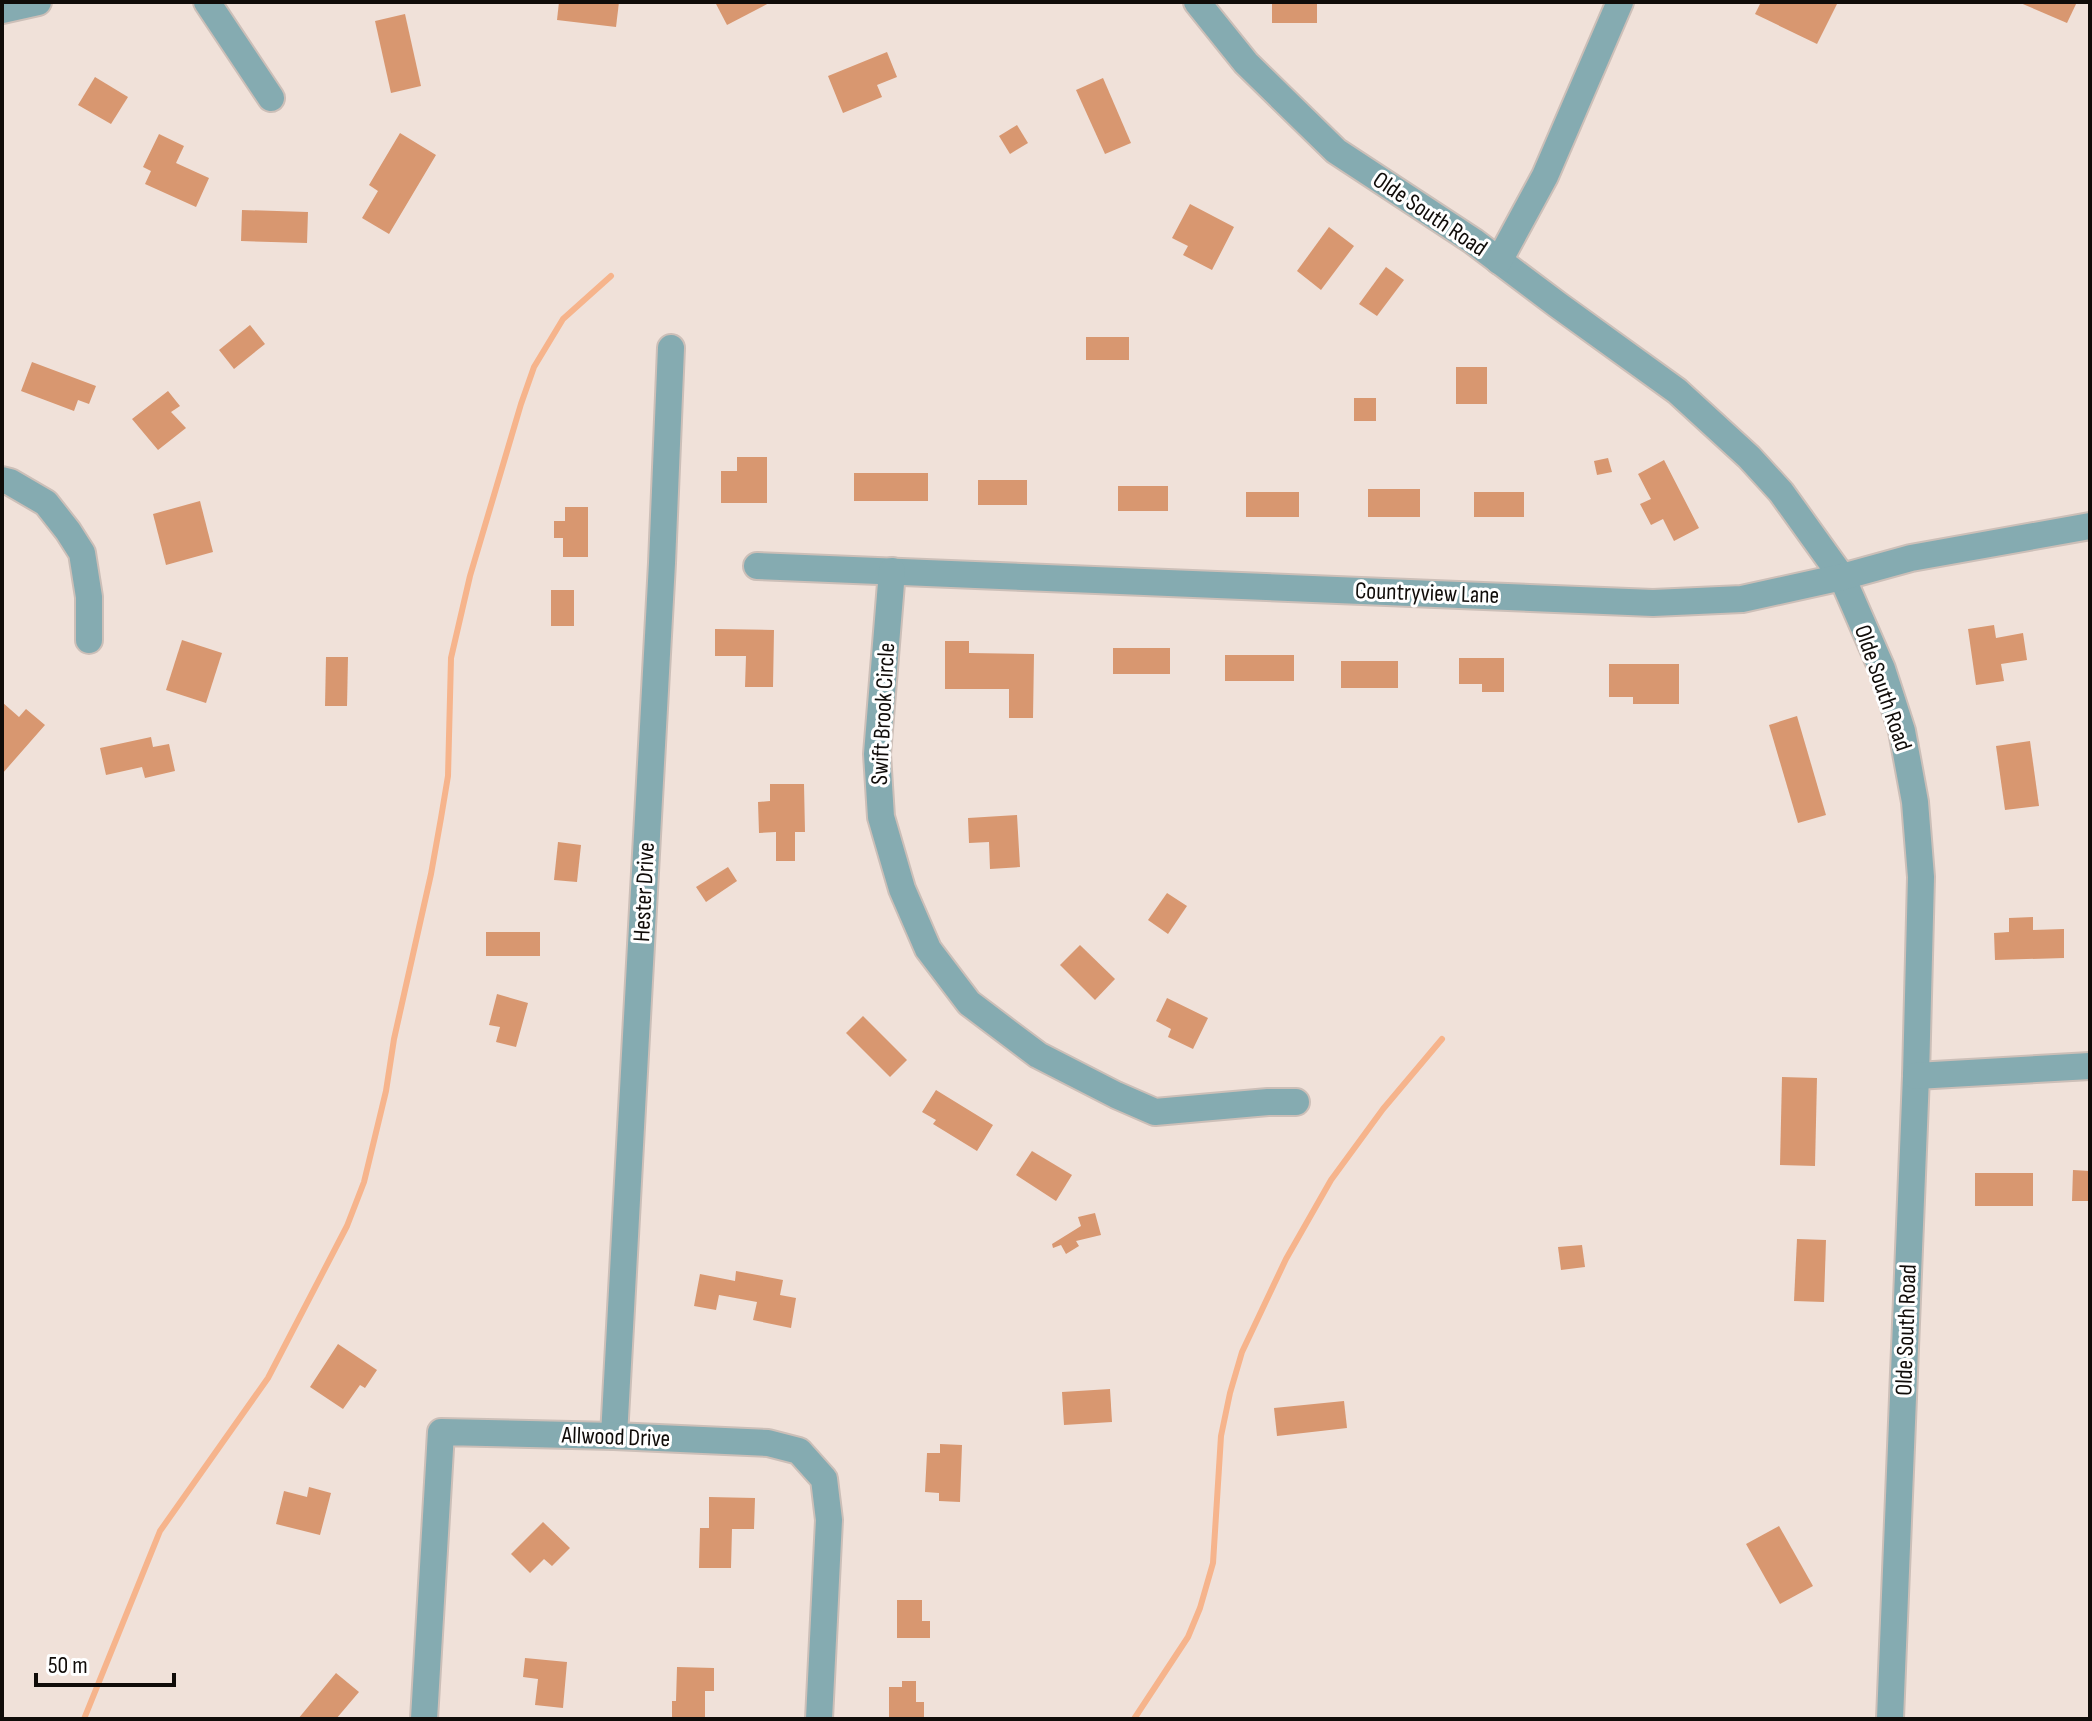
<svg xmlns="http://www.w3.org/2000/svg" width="2092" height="1721" font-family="'Sofia Sans Condensed',sans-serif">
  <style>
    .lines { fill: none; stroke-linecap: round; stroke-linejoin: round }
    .stream { stroke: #f6b48c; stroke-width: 6 }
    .building { fill: #d89770 }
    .minor-casing { stroke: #ccbfb8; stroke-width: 30 }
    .minor { stroke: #85abb1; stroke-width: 26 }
    .labels { text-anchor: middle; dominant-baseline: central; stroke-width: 6; stroke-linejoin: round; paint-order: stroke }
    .street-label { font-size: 24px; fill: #100c09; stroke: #fff }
  </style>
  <rect width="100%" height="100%" fill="#f0e1d9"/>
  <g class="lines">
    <!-- stream -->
    <g class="stream">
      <path d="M84,1719L160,1531L268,1378L347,1226L364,1182L386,1091L394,1039L431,874L441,818L448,776L451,658L470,576L521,404L534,367L563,319L611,276"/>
      <path d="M1134,1719L1188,1637L1200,1608L1213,1563L1221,1436L1230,1393L1242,1352L1286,1259L1331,1180L1383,1109L1442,1039"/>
    </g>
  </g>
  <!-- building -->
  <g class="building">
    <path d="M559,2H619L616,27L557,20Z"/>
    <path d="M715,2H771L727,25Z"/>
    <rect x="1272" y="2" width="45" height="21"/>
    <path d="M1761,2H1838L1817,44L1755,14Z"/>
    <path d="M2018,2H2077L2067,23Z"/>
    <path d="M405,14L421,86L391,93L375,21Z"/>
    <path d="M887,52L897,77L877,85L882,97L843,113L828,76Z"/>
    <path d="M95,77L128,97L111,124L78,105Z"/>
    <path d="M1103,78L1131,143L1105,154L1076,90Z"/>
    <path d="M1017,125L1028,143L1010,154L999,136Z"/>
    <path d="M400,133L436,155L389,234L362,218L378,191L369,185Z"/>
    <path d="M159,134L184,146L176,163L209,178L196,207L145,184L151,171L143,167Z"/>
    <path d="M1190,204L1234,227L1212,270L1183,255L1188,246L1172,238Z"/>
    <path d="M242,210L308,212L307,243L241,241Z"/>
    <path d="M1329,227L1354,246L1321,290L1297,271Z"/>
    <path d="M1386,267L1404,280L1377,316L1359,304Z"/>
    <path d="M250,325L265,344L234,369L219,350Z"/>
    <rect x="1086" y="337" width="43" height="23"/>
    <path d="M32,362L96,386L89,404L78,400L74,411L21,391Z"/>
    <rect x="1456" y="367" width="31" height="37"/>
    <path d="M168,391L180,406L171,412L186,428L158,450L132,419Z"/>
    <rect x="1354" y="398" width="22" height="23"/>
    <path d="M737,457H767V503H721V471H737Z"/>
    <path d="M1608,458L1612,472L1597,475L1594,461Z"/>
    <path d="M1664,460L1699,528L1674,541L1663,519L1651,525L1640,504L1651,499L1638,474Z"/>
    <rect x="854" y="473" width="74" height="28"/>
    <rect x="978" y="480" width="49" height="25"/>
    <rect x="1118" y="486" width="50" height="25"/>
    <rect x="1368" y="489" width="52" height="28"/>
    <rect x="1246" y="492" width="53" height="25"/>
    <rect x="1474" y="492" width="50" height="25"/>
    <path d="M200,501L213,552L166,565L153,514Z"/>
    <path d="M565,507H588V557H563V538H554V521H565Z"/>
    <rect x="551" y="590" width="23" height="36"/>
    <path d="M1994,625L1996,638L2023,633L2027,660L2001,664L2004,681L1976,685L1968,629Z"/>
    <path d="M715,629L774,630L773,687H745L746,656H715Z"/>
    <path d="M182,640L222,653L206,703L166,690Z"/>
    <path d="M945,641H969V653L1034,654L1033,718H1009V689H945Z"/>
    <rect x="1113" y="648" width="57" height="26"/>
    <rect x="1225" y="655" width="69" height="26"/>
    <path d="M326,657H348L347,706H325Z"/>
    <path d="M1459,658H1504V692H1482V684H1459Z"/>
    <rect x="1341" y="661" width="57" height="27"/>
    <path d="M1609,664H1679V704H1633V697H1609Z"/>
    <path d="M2,702L19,717L26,709L45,725L2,774Z"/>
    <path d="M1797,716L1826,815L1798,823L1769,725Z"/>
    <path d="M151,737L153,747L169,744L175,771L145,778L142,767L106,775L100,748Z"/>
    <path d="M2030,741L2039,806L2005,810L1996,746Z"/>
    <path d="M770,784H804L805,832H795V861H776V832L759,833L758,802L770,801Z"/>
    <path d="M1017,815L1020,867L990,869L989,842L969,843L968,818Z"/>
    <path d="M558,842L581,845L577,882L554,880Z"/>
    <path d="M728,867L737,881L706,902L696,887Z"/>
    <path d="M1167,893L1187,906L1168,934L1148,920Z"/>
    <path d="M2033,917V930L2064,929V958L1995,960L1994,933L2009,932V918Z"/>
    <rect x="486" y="932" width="54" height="24"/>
    <path d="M1080,945L1115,979L1095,1000L1060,965Z"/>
    <path d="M497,994L528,1003L516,1047L496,1042L500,1027L489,1025Z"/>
    <path d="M1167,998L1208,1018L1193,1049L1168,1037L1171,1029L1156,1021Z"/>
    <path d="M863,1016L907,1060L890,1077L846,1033Z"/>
    <path d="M1782,1077L1817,1078L1815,1166L1780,1165Z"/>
    <path d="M936,1090L993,1125L977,1151L933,1124L936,1120L922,1112Z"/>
    <path d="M1032,1151L1072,1175L1056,1201L1016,1175Z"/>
    <path d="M2073,1170L2090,1171V1201H2072Z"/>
    <rect x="1975" y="1173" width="58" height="33"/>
    <path d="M1095,1213L1101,1235L1076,1241L1079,1246L1066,1254L1061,1245L1053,1248L1052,1244L1081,1226L1078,1217Z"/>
    <path d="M1797,1239L1826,1240L1824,1302L1794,1301Z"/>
    <path d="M1582,1245L1585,1267L1561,1270L1558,1247Z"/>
    <path d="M736,1271L783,1280L780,1295L796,1298L791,1328L753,1320L757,1302L719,1295L716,1310L694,1306L700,1274L735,1281Z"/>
    <path d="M338,1344L377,1370L365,1388L360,1385L343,1409L310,1387Z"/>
    <path d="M1110,1389L1112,1422L1064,1425L1062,1392Z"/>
    <path d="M1344,1401L1347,1428L1277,1436L1274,1408Z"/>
    <path d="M940,1444L962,1445L960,1502L939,1501V1493L925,1492L927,1453H940Z"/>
    <path d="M309,1487L331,1493L320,1535L276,1524L284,1491L307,1497Z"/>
    <path d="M709,1497L755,1498L754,1529H732L731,1568H699L700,1528H709Z"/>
    <path d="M543,1522L570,1548L552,1566L544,1559L530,1573L511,1554Z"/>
    <path d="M1779,1526L1813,1586L1780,1604L1746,1544Z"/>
    <path d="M897,1600H922V1621H930V1638H897Z"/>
    <path d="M525,1658L567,1662L563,1708L535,1705L538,1679L523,1677Z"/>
    <path d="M677,1667L714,1668V1691H705V1719H672V1701H676Z"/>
    <path d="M336,1673L359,1692L336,1719H298Z"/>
    <path d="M902,1681H916V1702H924V1719H889V1687H902Z"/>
  </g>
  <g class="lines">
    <defs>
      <g id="minor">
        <path d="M207,2L271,98"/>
        <path d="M1197,2L1246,63L1336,151L1473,241L1558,305L1677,391L1749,457L1781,492L1842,577L1882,669L1902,731L1915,802L1921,877L1916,1076L1890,1719"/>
        <path d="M2,10L38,2"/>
        <path d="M1499,261L1545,176L1620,2"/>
        <path d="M2,480L10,482L46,503L68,531L82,553L89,597V640"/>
        <path d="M757,566L1653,603L1742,599L1842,577L1911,558L2090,526"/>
        <path d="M892,571L877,754L881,817L902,889L928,949L969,1003L1038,1055L1116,1095L1155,1112L1268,1102H1296"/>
        <path d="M1916,1076L2090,1066"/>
        <path d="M614,1436L662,563L671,348"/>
        <path d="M424,1719L441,1432L614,1436L768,1443L799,1451L824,1479L829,1520L819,1719"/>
      </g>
    </defs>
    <!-- minor casing -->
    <use href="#minor" class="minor-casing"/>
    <!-- minor -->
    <use href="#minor" class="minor"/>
  </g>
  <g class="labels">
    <!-- street labels -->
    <g class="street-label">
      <text transform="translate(1430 214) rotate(34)">Olde South Road</text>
      <text transform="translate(1427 593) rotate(2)">Countryview Lane</text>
      <text transform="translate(1883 688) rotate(71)">Olde South Road</text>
      <text transform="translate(883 714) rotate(-87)">Swift Brook Circle</text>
      <text transform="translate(644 892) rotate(-87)">Hester Drive</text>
      <text transform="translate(1906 1330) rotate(-88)">Olde South Road</text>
      <text transform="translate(616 1437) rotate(2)">Allwood Drive</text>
    </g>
  </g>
  <!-- border -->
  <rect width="2092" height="1721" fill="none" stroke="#100c09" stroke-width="8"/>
  <!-- scale -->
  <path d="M36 1673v12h138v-12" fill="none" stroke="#100c09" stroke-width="4"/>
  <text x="48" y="1673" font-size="24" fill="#100c09" stroke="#ffffff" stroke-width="6" paint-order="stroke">50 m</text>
</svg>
